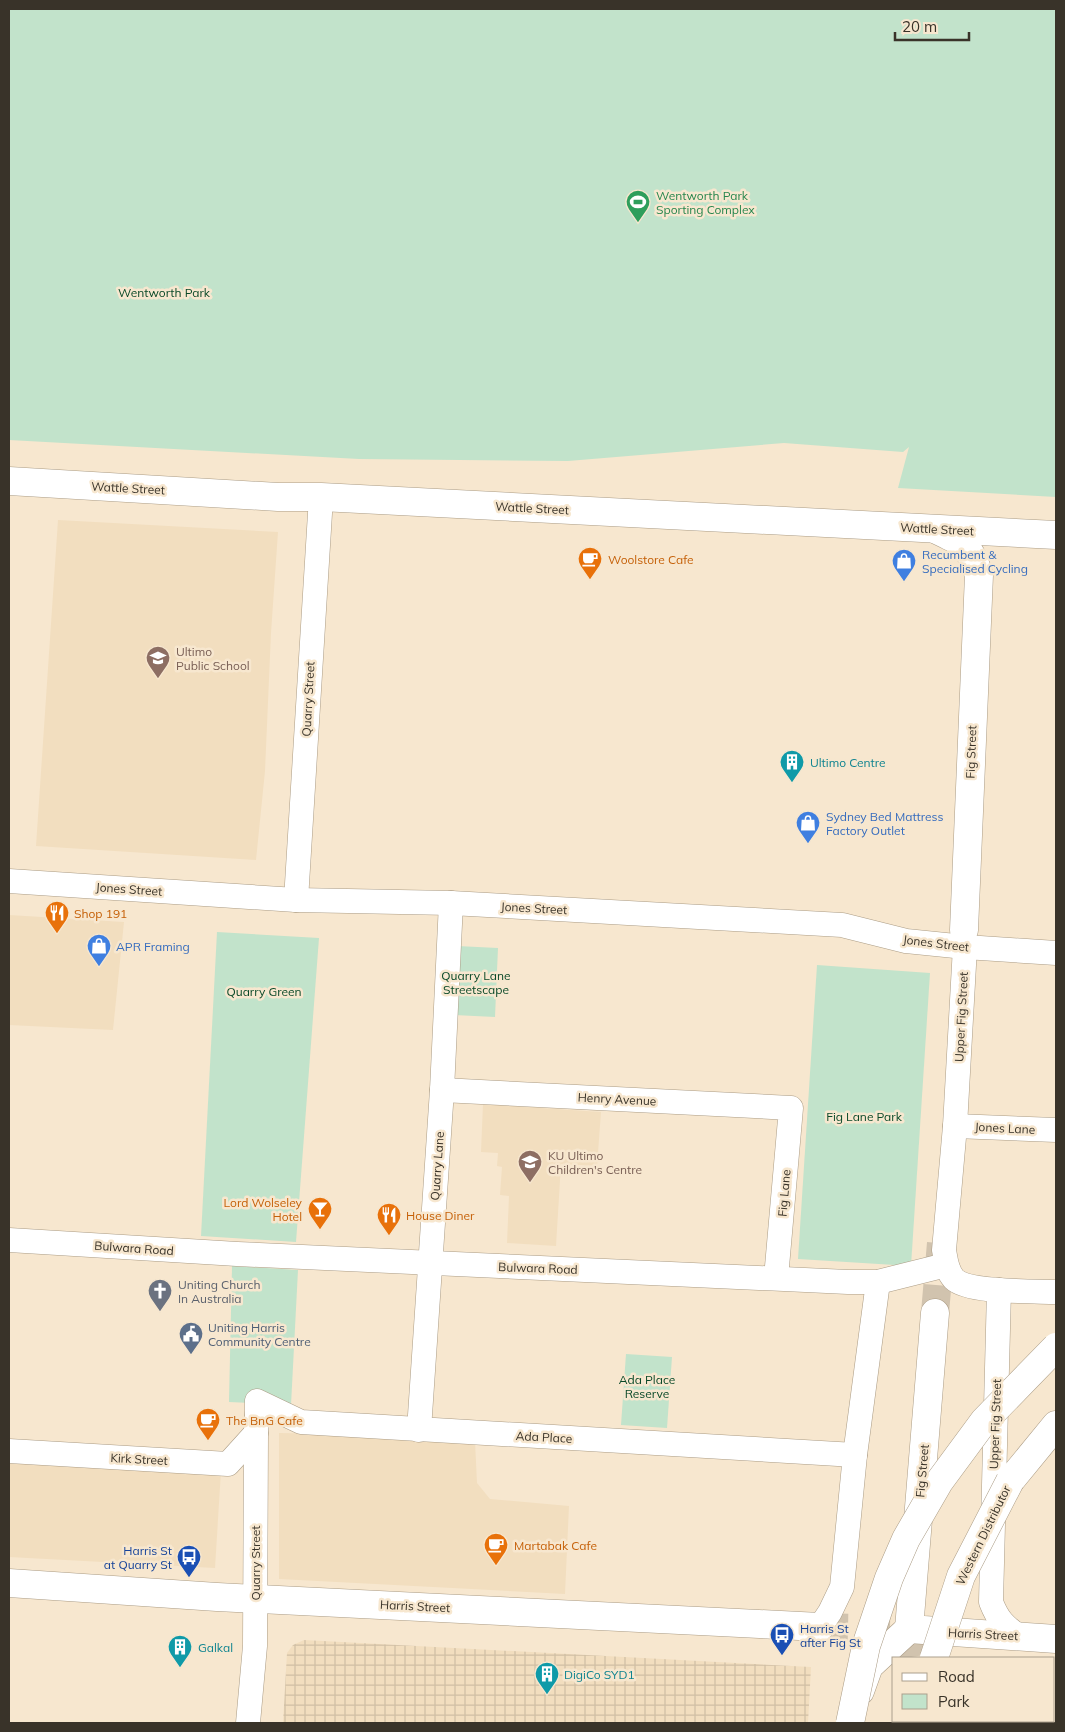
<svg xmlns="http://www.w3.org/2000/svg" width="1065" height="1732" font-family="Mulish,sans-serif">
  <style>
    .built { fill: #f2debf }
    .industrial { fill: url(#industrial-grid) }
    .green { fill: #c2e3cb }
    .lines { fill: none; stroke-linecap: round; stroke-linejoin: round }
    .major-tunnel { stroke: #d1c3ae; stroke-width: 28; stroke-dasharray: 28 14; stroke-linecap: butt }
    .highway-tunnel { stroke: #d1c3ae; stroke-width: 28; stroke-dasharray: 28 14; stroke-linecap: butt }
    .minor-casing { stroke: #ab9c85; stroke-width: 25 }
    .major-casing { stroke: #ab9c85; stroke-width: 29 }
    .highway-casing { stroke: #ab9c85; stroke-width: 29 }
    .minor { stroke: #fff; stroke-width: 24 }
    .major { stroke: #fff; stroke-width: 28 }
    .highway { stroke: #fff; stroke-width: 28 }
    .highway-bridge-casing { stroke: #ab9c85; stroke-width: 29; stroke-linecap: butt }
    .highway-bridge { stroke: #fff; stroke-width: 28 }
    .labels { text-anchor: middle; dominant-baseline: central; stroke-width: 5; stroke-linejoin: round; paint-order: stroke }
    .leisure-label { font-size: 12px; fill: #27864d; stroke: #f7e7cf; text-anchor: start }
    .park-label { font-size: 12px; fill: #084827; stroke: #f7e7cf }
    .street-label { font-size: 12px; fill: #393329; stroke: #f7e7cf }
    .shop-label { font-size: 12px; fill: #366cbe; stroke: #f7e7cf; text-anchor: start }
    .food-label { font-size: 12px; fill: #c56008; stroke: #f7e7cf; text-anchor: start }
    .education-label { font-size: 12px; fill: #785e54; stroke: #f7e7cf; text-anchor: start }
    .culture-label { font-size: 12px; fill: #0d838f; stroke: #f7e7cf; text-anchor: start }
    .worship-label { font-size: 12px; fill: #5b616d; stroke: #f7e7cf; text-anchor: start }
    .service-label { font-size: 12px; fill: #4e5e75; stroke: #f7e7cf; text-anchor: start }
    .transit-label { font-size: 12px; fill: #164399; stroke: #f7e7cf; text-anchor: end }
  </style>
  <defs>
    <pattern id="industrial-grid" width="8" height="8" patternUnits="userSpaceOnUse" patternTransform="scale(1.25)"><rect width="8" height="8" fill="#f2debf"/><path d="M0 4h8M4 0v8" fill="none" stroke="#d0bfa4"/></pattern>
  </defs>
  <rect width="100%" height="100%" fill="#f7e7cf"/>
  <!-- built -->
  <g class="built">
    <path d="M58,520L278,532L271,633L265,771L256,860L36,846Z"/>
    <path d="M9,915L124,922L113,1030L9,1025Z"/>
    <path d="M483,1104L601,1112L597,1166L561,1164L556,1246L507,1243L509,1196L500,1195L502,1167L497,1166L498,1153L481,1152Z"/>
    <path d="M279,1433L397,1435L475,1441L477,1483L490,1499L569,1506L565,1594L279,1579Z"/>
    <path d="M9,1460L221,1471L215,1568L9,1557Z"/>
  </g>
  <!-- industrial -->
  <path class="industrial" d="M304,1640L811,1667L808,1723H283L287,1653L293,1645Z"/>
  <!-- green -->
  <g class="green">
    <path d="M9,9H1056V497L898,488L909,447L903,452L784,443L568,461L359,459L9,440Z"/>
    <path d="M217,932L319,938L296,1242L201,1236Z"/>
    <path d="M457,946L498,948L495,1017L454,1015Z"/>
    <path d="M817,965L930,973L911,1266L798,1259Z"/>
    <path d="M232,1266L298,1270L291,1405L229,1402Z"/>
    <path d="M626,1354L672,1357L667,1428L621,1425Z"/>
  </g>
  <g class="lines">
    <!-- major-tunnel -->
    <g class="major-tunnel">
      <path d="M935,1313L941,1243"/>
      <path d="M820,1627L909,1629"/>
    </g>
    <!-- highway-tunnel -->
    <path class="highway-tunnel" d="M909,1629L913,1658"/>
    <defs>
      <g id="minor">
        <path d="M9,881L296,900L451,903L842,925L906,941L965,947L1056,953"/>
        <path d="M296,900L321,497"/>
        <path d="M965,947L955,1126L944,1250C946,1260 946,1270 954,1279C968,1293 1034,1291 1056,1292"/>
        <path d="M442,1090L791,1108L776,1278"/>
        <path d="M955,1126L1056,1130"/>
        <path d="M9,1240L237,1254L848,1282H878L946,1265"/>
        <path d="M999,1290L991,1602C998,1620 1004,1626 1020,1637"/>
        <path d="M257,1418V1401L301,1422L855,1455"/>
        <path d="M419,1430L442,1090L451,903"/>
        <path d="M9,1451L228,1464L256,1433"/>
        <path d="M820,1627L830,1612L842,1587L855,1455L878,1282"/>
        <path d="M248,1723L255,1646L256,1433L258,1403"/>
      </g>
      <g id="major">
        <path d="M9,481L278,497H321L1056,535"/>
        <path d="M937,530C965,543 969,545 979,575L964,930"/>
        <path d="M935,1313L909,1629L1056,1639"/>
        <path d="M9,1583L217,1597L820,1627"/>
      </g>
      <g id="highway">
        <path d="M1010,1481L1056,1425"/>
        <path d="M860,1691L869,1666L909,1629"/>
        <path d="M921,1723V1721"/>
      </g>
    </defs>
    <!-- minor casing -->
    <use href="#minor" class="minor-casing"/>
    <!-- major casing -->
    <use href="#major" class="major-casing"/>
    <!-- highway casing -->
    <use href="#highway" class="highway-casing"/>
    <!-- minor -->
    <use href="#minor" class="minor"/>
    <!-- major -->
    <use href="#major" class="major"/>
    <!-- highway -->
    <use href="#highway" class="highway"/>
    <defs>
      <g id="highway-bridge">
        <path d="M934,1658L961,1576L1010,1481"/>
        <path d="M850,1723L866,1646L889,1578L906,1539L939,1482L984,1421L1056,1347"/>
      </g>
    </defs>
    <!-- highway-bridge casing -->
    <use href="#highway-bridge" class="highway-bridge-casing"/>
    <!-- highway-bridge -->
    <use href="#highway-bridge" class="highway-bridge"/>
  </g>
  <!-- icons -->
  <defs>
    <symbol id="stadium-pin" viewBox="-11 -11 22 30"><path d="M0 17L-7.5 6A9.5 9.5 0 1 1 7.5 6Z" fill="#2e9e5b" stroke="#f7e7cf"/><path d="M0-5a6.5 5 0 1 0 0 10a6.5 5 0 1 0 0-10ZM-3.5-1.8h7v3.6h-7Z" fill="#fff"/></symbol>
    <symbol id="cafe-pin" viewBox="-11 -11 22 30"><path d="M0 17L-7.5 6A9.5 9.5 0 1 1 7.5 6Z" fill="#e8710a" stroke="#f7e7cf"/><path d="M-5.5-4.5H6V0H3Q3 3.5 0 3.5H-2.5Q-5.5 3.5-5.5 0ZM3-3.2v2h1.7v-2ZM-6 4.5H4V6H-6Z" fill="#fff"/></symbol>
    <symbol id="shop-pin" viewBox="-11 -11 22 30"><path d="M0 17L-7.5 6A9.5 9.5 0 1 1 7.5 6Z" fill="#3f7fe0" stroke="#f7e7cf"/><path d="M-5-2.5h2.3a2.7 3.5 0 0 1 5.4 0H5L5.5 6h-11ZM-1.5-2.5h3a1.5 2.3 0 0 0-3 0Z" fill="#fff"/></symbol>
    <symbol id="school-pin" viewBox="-11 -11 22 30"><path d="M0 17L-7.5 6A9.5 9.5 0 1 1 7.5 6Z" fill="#8d6e63" stroke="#f7e7cf"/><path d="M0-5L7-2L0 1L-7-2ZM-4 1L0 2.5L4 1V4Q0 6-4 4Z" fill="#fff"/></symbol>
    <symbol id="building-pin" viewBox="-11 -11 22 30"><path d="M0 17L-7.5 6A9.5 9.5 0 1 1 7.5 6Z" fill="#0f9aa8" stroke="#f7e7cf"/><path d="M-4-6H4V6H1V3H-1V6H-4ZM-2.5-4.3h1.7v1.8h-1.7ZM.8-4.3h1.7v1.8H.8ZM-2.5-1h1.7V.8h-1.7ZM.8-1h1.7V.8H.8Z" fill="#fff"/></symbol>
    <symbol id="restaurant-pin" viewBox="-11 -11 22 30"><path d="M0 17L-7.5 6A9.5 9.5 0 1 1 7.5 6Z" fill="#e8710a" stroke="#f7e7cf"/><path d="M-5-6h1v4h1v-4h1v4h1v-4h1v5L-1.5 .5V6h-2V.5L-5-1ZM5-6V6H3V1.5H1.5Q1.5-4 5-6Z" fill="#fff"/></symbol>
    <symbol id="bar-pin" viewBox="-11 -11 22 30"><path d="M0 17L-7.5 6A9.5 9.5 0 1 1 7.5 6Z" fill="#e8710a" stroke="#f7e7cf"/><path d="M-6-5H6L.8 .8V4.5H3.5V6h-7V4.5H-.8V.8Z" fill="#fff"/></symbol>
    <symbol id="church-pin" viewBox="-11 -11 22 30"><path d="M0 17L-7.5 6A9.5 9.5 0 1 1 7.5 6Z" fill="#6b7280" stroke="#f7e7cf"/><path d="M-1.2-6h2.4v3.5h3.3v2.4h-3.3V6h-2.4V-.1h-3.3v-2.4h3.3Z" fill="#fff"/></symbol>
    <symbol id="civic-pin" viewBox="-11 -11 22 30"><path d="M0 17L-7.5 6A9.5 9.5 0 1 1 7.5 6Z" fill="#5c6f8a" stroke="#f7e7cf"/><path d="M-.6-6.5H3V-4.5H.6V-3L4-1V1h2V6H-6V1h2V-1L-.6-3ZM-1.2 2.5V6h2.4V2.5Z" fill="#fff"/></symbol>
    <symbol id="bus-pin" viewBox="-11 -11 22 30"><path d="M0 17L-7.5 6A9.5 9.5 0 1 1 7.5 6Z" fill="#1a4fb4" stroke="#f7e7cf"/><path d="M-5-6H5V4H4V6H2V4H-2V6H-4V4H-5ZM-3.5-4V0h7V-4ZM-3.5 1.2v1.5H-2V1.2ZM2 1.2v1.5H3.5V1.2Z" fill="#fff"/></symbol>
  </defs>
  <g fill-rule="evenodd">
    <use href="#stadium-pin" x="624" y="188" width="28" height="38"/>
    <use href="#cafe-pin" x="576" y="545" width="28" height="38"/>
    <use href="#shop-pin" x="890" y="547" width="28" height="38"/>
    <use href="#school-pin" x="144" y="644" width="28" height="38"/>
    <use href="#building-pin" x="778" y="748" width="28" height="38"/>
    <use href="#shop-pin" x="794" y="809" width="28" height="38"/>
    <use href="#restaurant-pin" x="43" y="899" width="28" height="38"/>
    <use href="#shop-pin" x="85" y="932" width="28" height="38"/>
    <use href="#school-pin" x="516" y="1148" width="28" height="38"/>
    <use href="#bar-pin" x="306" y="1195" width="28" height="38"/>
    <use href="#restaurant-pin" x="375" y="1201" width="28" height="38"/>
    <use href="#church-pin" x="146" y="1277" width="28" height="38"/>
    <use href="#civic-pin" x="177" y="1320" width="28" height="38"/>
    <use href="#cafe-pin" x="194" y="1406" width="28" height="38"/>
    <use href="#cafe-pin" x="482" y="1531" width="28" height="38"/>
    <use href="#bus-pin" x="175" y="1543" width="28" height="38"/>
    <use href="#bus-pin" x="768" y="1621" width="28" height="38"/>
    <use href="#building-pin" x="166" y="1633" width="28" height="38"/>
    <use href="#building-pin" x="533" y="1660" width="28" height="38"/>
  </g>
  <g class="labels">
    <!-- leisure labels -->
    <g class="leisure-label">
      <text x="656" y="195">Wentworth Park<tspan x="656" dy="14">Sporting Complex</tspan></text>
    </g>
    <!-- park labels -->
    <g class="park-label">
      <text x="164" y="292">Wentworth Park</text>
      <text x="476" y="975">Quarry Lane<tspan x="476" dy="14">Streetscape</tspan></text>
      <text x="264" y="991">Quarry Green</text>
      <text x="864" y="1116">Fig Lane Park</text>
      <text x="647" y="1379">Ada Place<tspan x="647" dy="14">Reserve</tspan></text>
    </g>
    <!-- street labels -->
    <g class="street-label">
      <text transform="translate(128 488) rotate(3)">Wattle Street</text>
      <text transform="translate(532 508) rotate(3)">Wattle Street</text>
      <text transform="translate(937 529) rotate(3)">Wattle Street</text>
      <text transform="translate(308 699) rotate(-87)">Quarry Street</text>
      <text transform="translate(971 752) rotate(-88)">Fig Street</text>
      <text transform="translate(129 889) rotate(4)">Jones Street</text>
      <text transform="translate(534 908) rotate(3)">Jones Street</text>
      <text transform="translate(936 943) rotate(7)">Jones Street</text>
      <text transform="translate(961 1017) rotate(-87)">Upper Fig Street</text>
      <text transform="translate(617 1099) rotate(3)">Henry Avenue</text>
      <text transform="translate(1005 1128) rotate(3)">Jones Lane</text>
      <text transform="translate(437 1166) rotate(-86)">Quarry Lane</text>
      <text transform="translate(784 1193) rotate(-85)">Fig Lane</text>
      <text transform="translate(134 1248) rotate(4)">Bulwara Road</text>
      <text transform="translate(538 1268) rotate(2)">Bulwara Road</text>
      <text transform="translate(995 1424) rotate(-88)">Upper Fig Street</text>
      <text transform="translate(544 1437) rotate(3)">Ada Place</text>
      <text transform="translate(139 1459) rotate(3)">Kirk Street</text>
      <text transform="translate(922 1471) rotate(-85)">Fig Street</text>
      <text transform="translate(983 1535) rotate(-64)">Western Distributor</text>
      <text transform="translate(255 1563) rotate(-90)">Quarry Street</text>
      <text transform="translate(415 1606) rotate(3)">Harris Street</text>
      <text transform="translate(983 1634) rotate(3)">Harris Street</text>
    </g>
    <!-- shop labels -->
    <g class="shop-label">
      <text x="922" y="554">Recumbent &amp;<tspan x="922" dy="14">Specialised Cycling</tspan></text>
      <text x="826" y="816">Sydney Bed Mattress<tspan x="826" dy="14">Factory Outlet</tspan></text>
      <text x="116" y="946">APR Framing</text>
    </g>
    <!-- food labels -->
    <g class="food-label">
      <text x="608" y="559">Woolstore Cafe</text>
      <text x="74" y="913">Shop 191</text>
      <text x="302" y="1202" text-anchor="end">Lord Wolseley<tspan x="302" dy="14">Hotel</tspan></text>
      <text x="406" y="1215">House Diner</text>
      <text x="226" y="1420">The BnG Cafe</text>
      <text x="514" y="1545">Martabak Cafe</text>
    </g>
    <!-- education labels -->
    <g class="education-label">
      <text x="176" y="651">Ultimo<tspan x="176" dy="14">Public School</tspan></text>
      <text x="548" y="1155">KU Ultimo<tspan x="548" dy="14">Children's Centre</tspan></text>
    </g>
    <!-- culture labels -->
    <g class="culture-label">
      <text x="810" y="762">Ultimo Centre</text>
      <text x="198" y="1647">Galkal</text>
      <text x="564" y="1674">DigiCo SYD1</text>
    </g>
    <!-- worship labels -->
    <g class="worship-label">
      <text x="178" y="1284">Uniting Church<tspan x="178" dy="14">In Australia</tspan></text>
    </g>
    <!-- service labels -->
    <g class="service-label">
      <text x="208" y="1327">Uniting Harris<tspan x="208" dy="14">Community Centre</tspan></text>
    </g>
    <!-- transit labels -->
    <g class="transit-label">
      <text x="172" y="1550">Harris St<tspan x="172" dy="14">at Quarry St</tspan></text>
      <text x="800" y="1628" text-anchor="start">Harris St<tspan x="800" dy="14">after Fig St</tspan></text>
    </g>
  </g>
  <!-- border -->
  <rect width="1065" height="1732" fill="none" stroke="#393329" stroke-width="20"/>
  <!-- legend -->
  <rect x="892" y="1657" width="162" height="65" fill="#f7e7cf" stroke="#ab9f8d"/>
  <rect x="902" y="1673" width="25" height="8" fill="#ffffff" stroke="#ab9f8d"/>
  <text x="938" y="1682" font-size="15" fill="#393329">Road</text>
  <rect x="902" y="1694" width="25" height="15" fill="#c2e3cb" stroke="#ab9f8d"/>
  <text x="938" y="1707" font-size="15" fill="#393329">Park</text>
  <!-- scale -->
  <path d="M895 32v8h74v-8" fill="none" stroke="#393329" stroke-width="2.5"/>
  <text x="902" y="32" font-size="15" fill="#393329" stroke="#f7e7cf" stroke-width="4" paint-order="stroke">20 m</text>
</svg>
